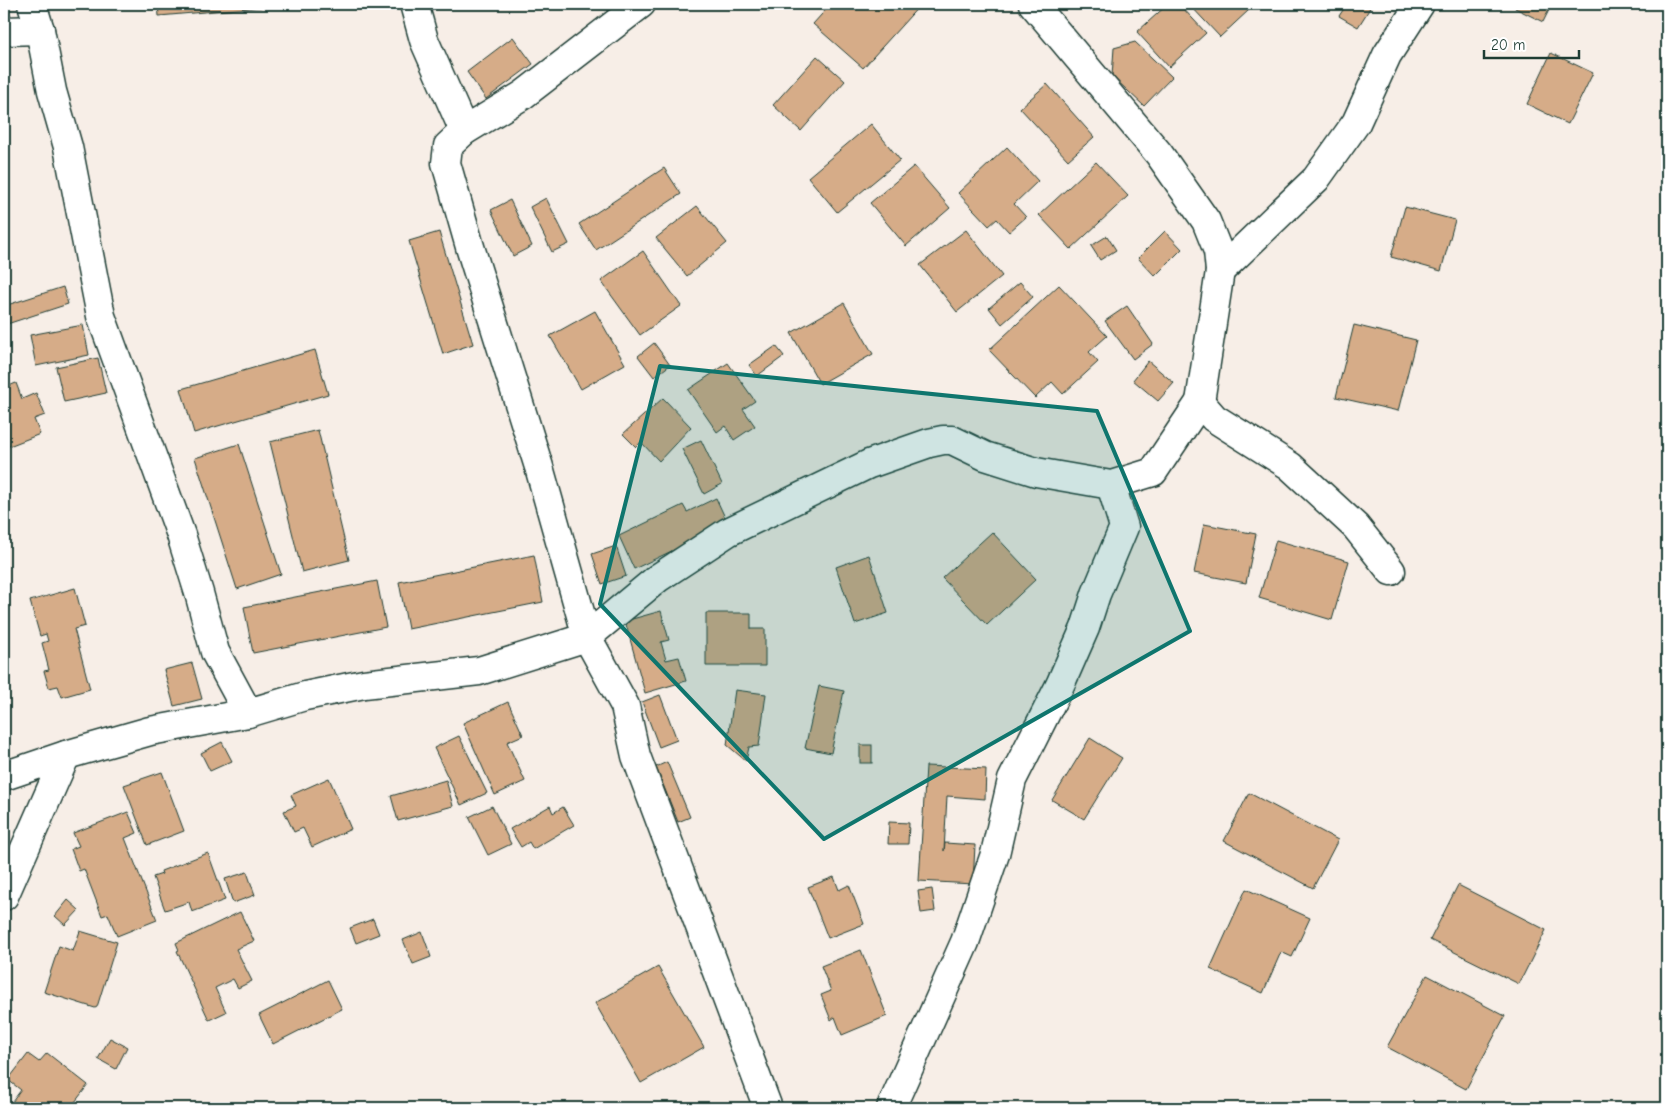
<svg xmlns="http://www.w3.org/2000/svg" width="1671" height="1112" font-family="'Comic Neue',sans-serif">
  <style>
    .building { fill: #d6ac88; stroke: #1f3d34 }
    .lines { fill: none; stroke-linecap: round; stroke-linejoin: round }
    .street-casing { stroke: #1f3d34; stroke-width: 31 }
    .street { stroke: #fff; stroke-width: 28 }
    .marked { fill: #0f766e; fill-opacity: 0.2; stroke: #0f766e; stroke-width: 4; stroke-linejoin: round }
  </style>
  <rect width="100%" height="100%" fill="#f7eee7"/>
  <filter id="ink" filterUnits="userSpaceOnUse"><feTurbulence type="fractalNoise" baseFrequency=".02" numOctaves="2"/><feDisplacementMap in="SourceGraphic" scale="10" xChannelSelector="R" yChannelSelector="G"/><feConvolveMatrix kernelMatrix="1 2 1 2 8 2 1 2 1" color-interpolation-filters="sRGB"/></filter>
  <g filter="url(#ink)">
    <!-- building -->
    <g class="building">
      <path d="M158,4H261V7L159,16Z"/>
      <path d="M831,4H921L863,68L813,24Z"/>
      <path d="M1168,4H1179L1206,33L1169,67L1137,32Z"/>
      <path d="M1189,4H1243L1249,10L1220,37Z"/>
      <path d="M1347,4H1364L1370,8L1358,27L1339,16Z"/>
      <path d="M1517,4H1552L1543,22L1515,8Z"/>
      <path d="M513,37L533,64L486,99L467,72Z"/>
      <path d="M1135,42L1172,77L1144,106L1112,76L1114,48Z"/>
      <path d="M1551,53L1593,73L1568,124L1527,104Z"/>
      <path d="M817,56L845,81L801,131L773,105Z"/>
      <path d="M1047,84L1094,137L1068,160L1020,108Z"/>
      <path d="M871,124L900,160L837,212L808,177Z"/>
      <path d="M1007,147L1038,181L1014,204L1026,217L1009,232L997,219L989,226L958,193Z"/>
      <path d="M1096,162L1128,196L1071,249L1039,215Z"/>
      <path d="M914,166L950,208L906,246L870,203Z"/>
      <path d="M664,168L681,194L596,250L579,224Z"/>
      <path d="M546,198L569,244L552,252L530,207Z"/>
      <path d="M510,200L532,246L513,256L491,210Z"/>
      <path d="M697,206L727,243L687,276L656,238Z"/>
      <path d="M1405,207L1455,220L1441,271L1391,257Z"/>
      <path d="M966,230L1002,276L957,312L920,265Z"/>
      <path d="M1165,231L1182,249L1155,276L1138,258Z"/>
      <path d="M439,232L473,344L443,354L409,241Z"/>
      <path d="M1107,236L1116,250L1100,260L1091,246Z"/>
      <path d="M643,251L681,306L640,335L601,281Z"/>
      <path d="M1020,282L1033,297L1002,324L989,308Z"/>
      <path d="M1059,285L1107,336L1089,352L1098,362L1063,394L1052,382L1035,398L989,350Z"/>
      <path d="M63,287L68,304L4,325V306Z"/>
      <path d="M844,303L873,354L820,384L791,333Z"/>
      <path d="M1127,306L1153,344L1133,359L1105,321Z"/>
      <path d="M595,311L625,364L581,389L550,336Z"/>
      <path d="M83,325L89,355L36,366L30,335Z"/>
      <path d="M1354,325L1416,340L1398,411L1336,397Z"/>
      <path d="M654,343L670,365L654,377L638,356Z"/>
      <path d="M776,346L784,356L757,376L749,365Z"/>
      <path d="M315,350L328,394L194,433L181,389Z"/>
      <path d="M98,358L106,393L64,402L56,367Z"/>
      <path d="M1148,361L1174,383L1158,401L1133,380Z"/>
      <path d="M728,363L755,401L743,409L755,426L734,440L725,426L717,432L688,390Z"/>
      <path d="M16,383L22,399L36,393L45,415L34,419L40,434L4,448V388Z"/>
      <path d="M663,398L691,427L659,461L641,442L636,447L623,434Z"/>
      <path d="M318,430L349,560L302,572L270,442Z"/>
      <path d="M701,440L722,484L704,494L682,449Z"/>
      <path d="M239,444L281,574L237,589L195,458Z"/>
      <path d="M716,498L728,524L634,569L619,536L683,505L687,512Z"/>
      <path d="M1204,524L1256,534L1246,583L1194,573Z"/>
      <path d="M992,532L1036,579L987,625L942,578Z"/>
      <path d="M1276,540L1349,561L1332,620L1259,598Z"/>
      <path d="M616,546L626,576L602,584L592,554Z"/>
      <path d="M534,555L543,602L408,629L399,582Z"/>
      <path d="M869,555L888,613L855,624L836,567Z"/>
      <path d="M377,581L386,627L253,653L244,607Z"/>
      <path d="M75,588L85,626L74,629L90,689L62,697L58,686L49,688L44,671L49,670L42,643L48,641L46,634L40,636L30,601Z"/>
      <path d="M661,611L669,640L661,642L666,660L679,657L686,681L645,693L625,621Z"/>
      <path d="M706,613H751V629H765V666H706Z"/>
      <path d="M192,663L202,699L174,706L164,670Z"/>
      <path d="M819,686L844,691L831,753L805,748Z"/>
      <path d="M735,690L766,694L759,746L749,747L746,761L727,745Z"/>
      <path d="M660,695L677,740L659,747L642,702Z"/>
      <path d="M508,702L523,735L507,742L525,781L495,795L463,723Z"/>
      <path d="M459,736L487,793L461,805L434,748Z"/>
      <path d="M1090,738L1122,758L1084,819L1052,800Z"/>
      <path d="M222,742L232,761L210,771L201,753Z"/>
      <rect x="860" y="745" width="12" height="18"/>
      <path d="M667,762L690,817L678,822L656,767Z"/>
      <path d="M926,766L986,769L985,799L947,796L944,851L945,843L975,845L973,884L919,881Z"/>
      <path d="M162,772L184,831L147,845L124,785Z"/>
      <path d="M329,778L351,829L312,847L303,828L294,832L284,811L296,806L291,795Z"/>
      <path d="M446,780L453,806L398,821L391,796Z"/>
      <path d="M1249,793L1338,840L1313,888L1224,841Z"/>
      <path d="M492,806L511,844L488,855L469,817Z"/>
      <path d="M550,806L553,813L563,807L574,825L533,849L529,842L521,847L510,829Z"/>
      <path d="M128,812L137,833L125,838L157,920L117,936L108,914L102,916L84,869L79,871L71,849L79,846L73,833Z"/>
      <path d="M889,822L909,823L908,844H888Z"/>
      <path d="M208,853L225,900L192,912L189,902L165,910L153,877L162,874L161,871Z"/>
      <path d="M247,872L255,895L233,903L225,879Z"/>
      <path d="M834,877L839,890L849,885L864,924L828,938L808,887Z"/>
      <path d="M1458,885L1546,930L1519,984L1430,940Z"/>
      <path d="M932,889L935,911L921,913L918,891Z"/>
      <path d="M1246,889L1310,918L1292,957L1281,952L1263,993L1210,969Z"/>
      <path d="M68,900L79,910L65,925L55,916Z"/>
      <path d="M240,912L254,941L236,949L252,981L238,988L233,979L215,988L226,1012L209,1020L177,951L179,950L176,943Z"/>
      <path d="M373,919L379,934L356,943L350,928Z"/>
      <path d="M80,931L117,942L97,1007L95,1008L44,992L59,946L73,951Z"/>
      <path d="M422,932L431,957L413,964L403,940Z"/>
      <path d="M861,950L887,1016L842,1035L835,1017L831,1020L821,995L831,991L821,966Z"/>
      <path d="M658,967L704,1047L641,1083L595,1003Z"/>
      <path d="M1427,975L1505,1016L1466,1089L1387,1047Z"/>
      <path d="M328,980L342,1009L273,1044L259,1015Z"/>
      <path d="M110,1038L127,1047L116,1069L98,1059Z"/>
      <path d="M47,1053L88,1085L75,1102L80,1106L78,1108H11L9,1106L21,1090L8,1080L28,1054L39,1062Z"/>
    </g>
    <g class="lines">
      <defs>
        <g id="street">
          <path d="M32,4L40,30L52,91L68,147L101,316L181,535L199,593L215,652L248,713L305,696L364,684L479,671L587,637L625,706L636,756L768,1108"/>
          <path d="M414,4L424,40L464,131"/>
          <path d="M641,4L523,95L464,131L448,146L446,163L470,247L539,467L587,637L658,578L728,532L869,464L929,443L943,440H952L985,456L1036,472L1111,485L1153,472L1200,402L1214,418L1290,466L1356,527L1391,571"/>
          <path d="M1033,4L1159,154L1206,221L1218,251L1220,271L1200,402"/>
          <path d="M4,31L40,30"/>
          <path d="M1220,271L1316,179L1356,123L1387,55L1420,4"/>
          <path d="M4,776L66,755L150,731L248,713"/>
          <path d="M4,896L66,755"/>
          <path d="M891,1108L965,942L995,854L1012,780L1060,685L1085,628L1096,594L1124,527L1111,485"/>
        </g>
      </defs>
      <!-- street casing -->
      <use href="#street" class="street-casing"/>
      <!-- street -->
      <use href="#street" class="street"/>
    </g>
  </g>
  <!-- marked area -->
  <path class="marked" d="M660,366L1097,411L1190,631L824,839L600,604Z"/>
  <!-- margin -->
  <rect width="1671" height="1112" fill="none" stroke="#fff" stroke-width="20"/>
  <rect x="10" y="10" width="1651" height="1092" fill="none" stroke="#1f3d34" stroke-width="2" filter="url(#ink)"/>
  <!-- scale -->
  <path d="M1484 50v8h95v-8" fill="none" stroke="#1f3d34" stroke-width="2.5"/>
  <text x="1491" y="50" font-size="15" fill="#1f3d34" stroke="#ffffff" stroke-width="4" paint-order="stroke">20 m</text>
</svg>
